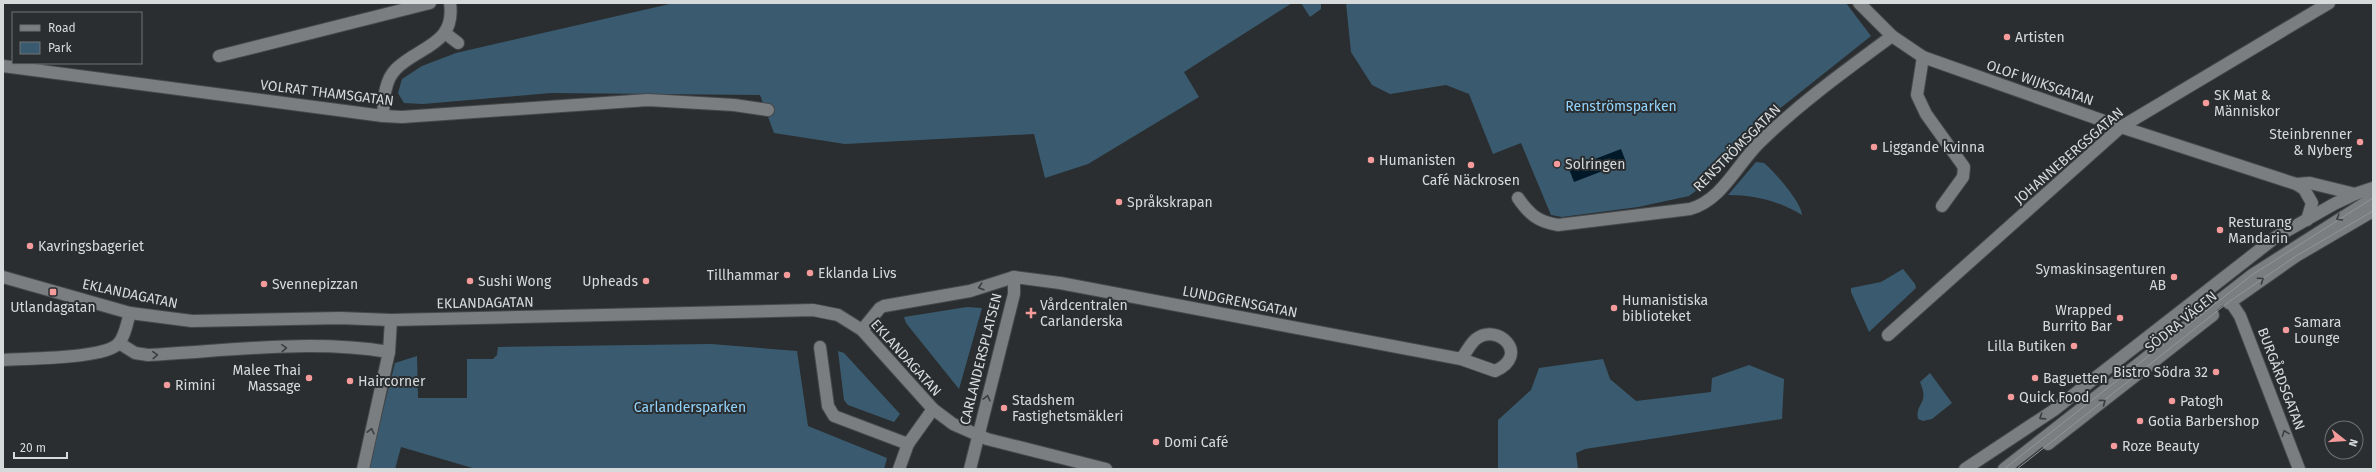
<svg xmlns="http://www.w3.org/2000/svg" width="2376" height="472" font-family="'Fira Sans',sans-serif">
  <style>
    .green { fill: #3a5b6f }
    .water { fill: #001929 }
    .lines { fill: none; stroke-linecap: round; stroke-linejoin: round }
    .minor-casing { stroke: #46494b; stroke-width: 14 }
    .minor { stroke: #7a7e81; stroke-width: 12 }
    .tram { stroke: #929597; stroke-width: 1 }
    .oneway { stroke: #3a3e40 }
    .poi-dot { fill: #f59b9b; stroke: #2a2e30; stroke-width: 1.5 }
    .labels { text-anchor: middle; dominant-baseline: central; stroke-width: 4; stroke-linejoin: round; paint-order: stroke }
    .poi-label { font-size: 14px; fill: #d7dadb; stroke: #2a2e30; text-anchor: start }
    .street-label { font-size: 14px; fill: #d7dadb; stroke: #2a2e30 }
    .park-label { font-size: 14px; fill: #93d4fd; stroke: #2a2e30 }
  </style>
  <rect width="100%" height="100%" fill="#2a2e30"/>
  <!-- green -->
  <g class="green">
    <path d="M674,3H1292L1184,72L1199,97L1088,164L1045,178L1034,134L845,144L774,133L760,95L551,93L423,104L404,103L398,93L402,79L422,66L456,53Z"/>
    <path d="M1301,3H1321V9L1310,17Z"/>
    <path d="M1346,3H1846L1871,36L1759,125L1713,178L1689,196L1638,207L1562,217L1551,215L1521,143L1493,154L1469,94L1446,85L1390,94L1372,85L1351,52Z"/>
    <path d="M1756,162L1764,163C1774,171 1802,203 1802,215C1779,201 1755,195 1728,195Z"/>
    <path d="M1903,269L1915,284L1916,288L1869,332L1851,292V288L1881,282Z"/>
    <path d="M967,307L982,308L959,389L906,323L904,317Z"/>
    <path d="M711,344L797,351L808,426L887,458L884,469H476L401,447L395,469H368L395,363L417,356L418,398H467V359H493L497,355L498,347Z"/>
    <path d="M838,351L844,353L900,414L894,422L848,405L844,400Z"/>
    <path d="M1603,359L1610,379L1636,401L1711,392L1712,378L1749,365L1784,379L1782,419L1585,449L1576,453L1578,469H1498V420L1531,390L1539,368Z"/>
    <path d="M1930,373L1952,403L1932,419L1923,421L1918,419C1915,402 1930,405 1920,382Z"/>
  </g>
  <!-- water -->
  <path class="water" d="M1621,149L1626,162L1574,182L1569,169Z"/>
  <g class="lines">
    <defs>
      <g id="minor">
        <path d="M1859,3L1892,36L1923,57L2121,127L2296,184L2304,189L2312,203L2307,220"/>
        <path d="M445,33L458,43"/>
        <path d="M219,56L430,3"/>
        <path d="M1923,57L1917,95L1926,114L1964,167L1963,177L1942,206"/>
        <path d="M3,66L383,116L402,117L648,100L734,105L768,110"/>
        <path d="M383,116C384,100 384,81 396,69C419,46 456,45 450,3"/>
        <path d="M2296,184L2310,183L2355,194"/>
        <path d="M1518,198C1529,214 1538,222 1558,225L1690,209C1722,200 1736,166 1759,143C1800,103 1846,70 1892,36"/>
        <path d="M3,277L130,313L192,321L340,318L391,320L813,310L838,315L862,330L933,409L953,424L987,439L1106,469"/>
        <path d="M1014,277L1060,283L1461,359C1466,353 1470,344 1476,339C1498,322 1531,355 1495,371L1461,359"/>
        <path d="M2230,301L2240,316L2299,469"/>
        <path d="M2229,303L2296,256L2373,211"/>
        <path d="M862,330L880,308L884,306L970,291L1014,277V294L970,469"/>
        <path d="M1888,335L2121,127L2329,3"/>
        <path d="M119,343L135,353L148,355C227,351 310,339 389,352"/>
        <path d="M820,347L828,406L834,416L908,444L933,409"/>
        <path d="M3,360C27,358 103,359 118,344C125,337 127,322 130,313"/>
        <path d="M2048,444L2213,315"/>
        <path d="M363,469L389,352L391,320"/>
        <path d="M899,469L908,444"/>
        <path d="M1965,469L2054,410L2276,237L2334,204L2355,194L2373,188"/>
        <path d="M2004,469L2252,275L2373,198"/>
      </g>
    </defs>
    <!-- minor casing -->
    <use href="#minor" class="minor-casing"/>
    <!-- minor -->
    <use href="#minor" class="minor"/>
    <!-- tram -->
    <g class="tram">
      <path d="M2004,469L2252,275L2373,198"/>
      <path d="M2017,469L2230,301L2296,256L2373,211"/>
    </g>
  </g>
  <!-- one-way arrows -->
  <defs><path id="oneway-chevron" d="M-2-3.5L2.5 0L-2 3.5" fill="none" stroke-width="1.6" stroke-linecap="round" stroke-linejoin="round"/></defs>
  <g class="oneway">
    <use href="#oneway-chevron" transform="translate(2339 218) rotate(149)"/>
    <use href="#oneway-chevron" transform="translate(2261 280) rotate(-35)"/>
    <use href="#oneway-chevron" transform="translate(981 287) rotate(163)"/>
    <use href="#oneway-chevron" transform="translate(284 348) rotate(-3)"/>
    <use href="#oneway-chevron" transform="translate(155 355) rotate(-3)"/>
    <use href="#oneway-chevron" transform="translate(987 398) rotate(-76)"/>
    <use href="#oneway-chevron" transform="translate(2103 402) rotate(-37)"/>
    <use href="#oneway-chevron" transform="translate(2042 417) rotate(147)"/>
    <use href="#oneway-chevron" transform="translate(371 431) rotate(-77)"/>
    <use href="#oneway-chevron" transform="translate(2285 433) rotate(-111)"/>
  </g>
  <!-- markers -->
  <g class="poi-dot">
    <circle cx="2007" cy="37" r="4"/>
    <circle cx="2206" cy="103" r="4"/>
    <circle cx="2360" cy="142" r="4"/>
    <circle cx="1874" cy="147" r="4"/>
    <circle cx="1371" cy="160" r="4"/>
    <circle cx="1557" cy="164" r="4"/>
    <circle cx="1471" cy="165" r="4"/>
    <circle cx="1119" cy="202" r="4"/>
    <circle cx="2220" cy="230" r="4"/>
    <circle cx="30" cy="246" r="4"/>
    <circle cx="810" cy="273" r="4"/>
    <circle cx="787" cy="275" r="4"/>
    <circle cx="2174" cy="277" r="4"/>
    <circle cx="470" cy="281" r="4"/>
    <circle cx="646" cy="281" r="4"/>
    <circle cx="264" cy="284" r="4"/>
    <rect x="49" y="288" width="8" height="8" rx="2"/>
    <circle cx="1614" cy="308" r="4"/>
    <path d="M1029 307h4v4h4v4h-4v4h-4v-4h-4v-4h4z"/>
    <circle cx="2120" cy="318" r="4"/>
    <circle cx="2286" cy="330" r="4"/>
    <circle cx="2074" cy="346" r="4"/>
    <circle cx="2216" cy="372" r="4"/>
    <circle cx="309" cy="378" r="4"/>
    <circle cx="2035" cy="378" r="4"/>
    <circle cx="350" cy="381" r="4"/>
    <circle cx="167" cy="385" r="4"/>
    <circle cx="2011" cy="397" r="4"/>
    <circle cx="2172" cy="401" r="4"/>
    <circle cx="1004" cy="408" r="4"/>
    <circle cx="2140" cy="421" r="4"/>
    <circle cx="1156" cy="442" r="4"/>
    <circle cx="2114" cy="446" r="4"/>
  </g>
  <g class="labels">
    <!-- poi labels -->
    <g class="poi-label">
      <text x="2015" y="37">Artisten</text>
      <text x="2214" y="95">SK Mat &amp;<tspan x="2214" dy="16">Människor</tspan></text>
      <text x="2352" y="134" text-anchor="end">Steinbrenner<tspan x="2352" dy="16">&amp; Nyberg</tspan></text>
      <text x="1882" y="147">Liggande kvinna</text>
      <text x="1379" y="160">Humanisten</text>
      <text x="1565" y="164">Solringen</text>
      <text x="1471" y="180" text-anchor="middle">Café Näckrosen</text>
      <text x="1127" y="202">Språkskrapan</text>
      <text x="2228" y="222">Resturang<tspan x="2228" dy="16">Mandarin</tspan></text>
      <text x="38" y="246">Kavringsbageriet</text>
      <text x="2166" y="269" text-anchor="end">Symaskinsagenturen<tspan x="2166" dy="16">AB</tspan></text>
      <text x="818" y="273">Eklanda Livs</text>
      <text x="779" y="275" text-anchor="end">Tillhammar</text>
      <text x="478" y="281">Sushi Wong</text>
      <text x="638" y="281" text-anchor="end">Upheads</text>
      <text x="272" y="284">Svennepizzan</text>
      <text x="1622" y="300">Humanistiska<tspan x="1622" dy="16">biblioteket</tspan></text>
      <text x="1040" y="305">Vårdcentralen<tspan x="1040" dy="16">Carlanderska</tspan></text>
      <text x="53" y="307" text-anchor="middle">Utlandagatan</text>
      <text x="2112" y="310" text-anchor="end">Wrapped<tspan x="2112" dy="16">Burrito Bar</tspan></text>
      <text x="2294" y="322">Samara<tspan x="2294" dy="16">Lounge</tspan></text>
      <text x="2066" y="346" text-anchor="end">Lilla Butiken</text>
      <text x="301" y="370" text-anchor="end">Malee Thai<tspan x="301" dy="16">Massage</tspan></text>
      <text x="2208" y="372" text-anchor="end">Bistro Södra 32</text>
      <text x="2043" y="378">Baguetten</text>
      <text x="358" y="381">Haircorner</text>
      <text x="175" y="385">Rimini</text>
      <text x="2019" y="397">Quick Food</text>
      <text x="1012" y="400">Stadshem<tspan x="1012" dy="16">Fastighetsmäkleri</tspan></text>
      <text x="2180" y="401">Patogh</text>
      <text x="2148" y="421">Gotia Barbershop</text>
      <text x="1164" y="442">Domi Café</text>
      <text x="2122" y="446">Roze Beauty</text>
    </g>
    <!-- street labels -->
    <g class="street-label">
      <text transform="translate(2040 83) rotate(19)">OLOF WIJKSGATAN</text>
      <text transform="translate(327 93) rotate(7)">VOLRAT THAMSGATAN</text>
      <text transform="translate(1737 148) rotate(-45)">RENSTRÖMSGATAN</text>
      <text transform="translate(2069 156) rotate(-41)">JOHANNEBERGSGATAN</text>
      <text transform="translate(130 294) rotate(12)">EKLANDAGATAN</text>
      <text transform="translate(1240 302) rotate(11)">LUNDGRENSGATAN</text>
      <text transform="translate(485 303) rotate(-1)">EKLANDAGATAN</text>
      <text transform="translate(2181 322) rotate(-39)">SÖDRA VÄGEN</text>
      <text transform="translate(906 358) rotate(48)">EKLANDAGATAN</text>
      <text transform="translate(981 359) rotate(-76)">CARLANDERSPLATSEN</text>
      <text transform="translate(2281 379) rotate(69)">BURGÅRDSGATAN</text>
    </g>
    <!-- park labels -->
    <g class="park-label">
      <text x="1621" y="106">Renströmsparken</text>
      <text x="690" y="407">Carlandersparken</text>
    </g>
  </g>
  <!-- border -->
  <rect width="2376" height="472" fill="none" stroke="#d7dadb" stroke-width="8"/>
  <!-- legend -->
  <rect x="12" y="12" width="130" height="52" fill="#2a2e30" stroke="#6f7374"/>
  <rect x="20" y="25" width="20" height="6" fill="#7a7e81" stroke="#6f7374"/>
  <text x="48" y="32" font-size="12" fill="#d7dadb">Road</text>
  <rect x="20" y="42" width="20" height="12" fill="#3a5b6f" stroke="#6f7374"/>
  <text x="48" y="52" font-size="12" fill="#d7dadb">Park</text>
  <!-- north arrow -->
  <g transform="translate(2344 440) rotate(107)"><circle r="19" fill="#2a2e30" stroke="#6f7374"/>
  <path d="M0-3L7 15L0 10L-7 15Z" fill="#f59b9b"/>
  <text y="-6" font-size="11" font-weight="bold" text-anchor="middle" fill="#d7dadb">N</text>
  </g>
  <!-- scale -->
  <path d="M14 452v6h53v-6" fill="none" stroke="#d7dadb" stroke-width="2"/>
  <text x="20" y="452" font-size="12" fill="#d7dadb" stroke="#2a2e30" stroke-width="3" paint-order="stroke">20 m</text>
</svg>
